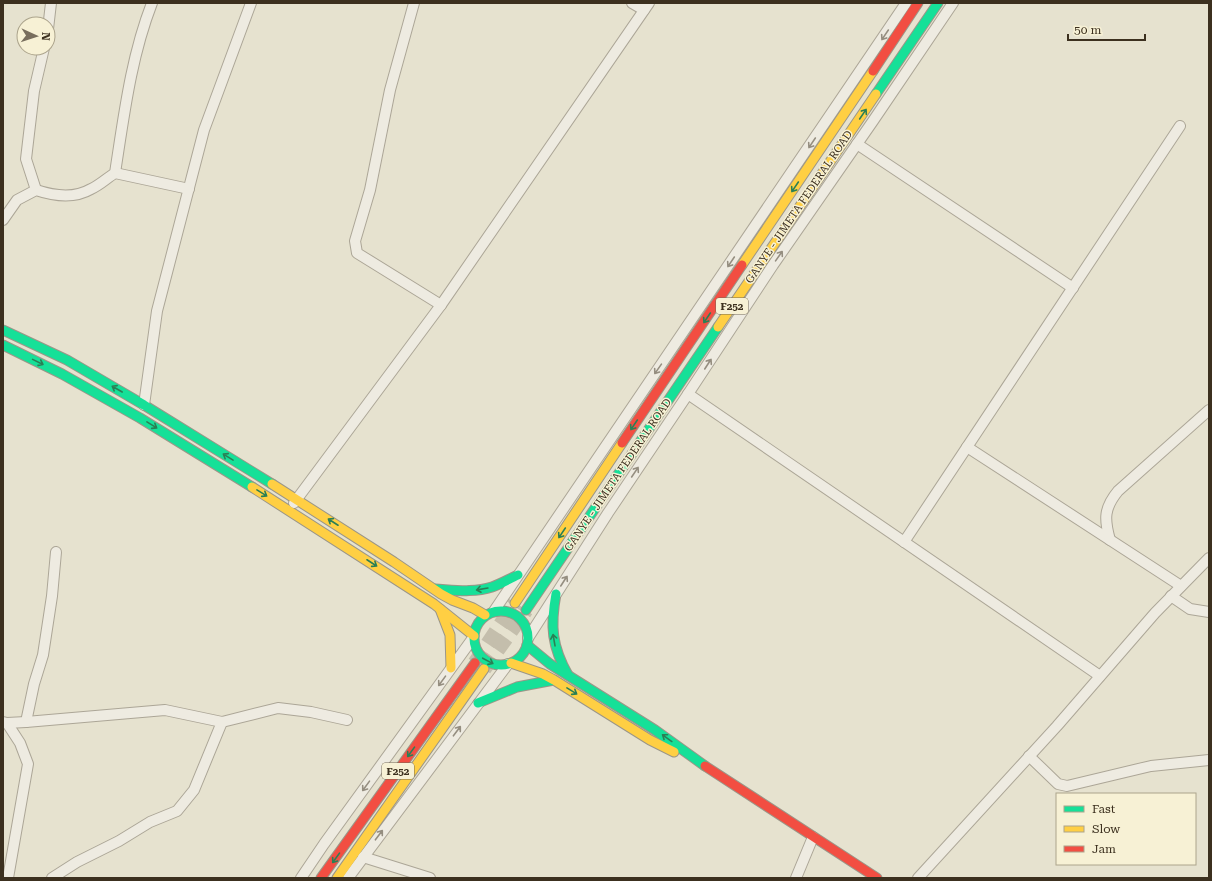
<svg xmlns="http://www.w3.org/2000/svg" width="1212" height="881" font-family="'Roboto Serif',serif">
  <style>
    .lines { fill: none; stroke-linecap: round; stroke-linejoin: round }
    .primary-tunnel { stroke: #c4beac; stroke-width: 15; stroke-dasharray: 15 8; stroke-linecap: butt }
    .street-casing { stroke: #aca697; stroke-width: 12 }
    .fast-casing { stroke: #9b9688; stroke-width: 11 }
    .slow-casing { stroke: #9b9688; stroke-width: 11 }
    .jam-casing { stroke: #9b9688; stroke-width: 11 }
    .street { stroke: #eeebe1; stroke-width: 10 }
    .fast { stroke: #16e098; stroke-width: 9 }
    .slow { stroke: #ffcf43; stroke-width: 9 }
    .jam { stroke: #f24e42; stroke-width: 9 }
    .oneway { stroke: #958e80 }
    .oneway2 { stroke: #2b7f55 }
    .labels { text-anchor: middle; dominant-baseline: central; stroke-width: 3; stroke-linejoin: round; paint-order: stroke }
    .shield { fill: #f7f1d5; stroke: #746a56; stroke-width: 1 }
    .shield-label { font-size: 10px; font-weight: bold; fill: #3c301f }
    .street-label { font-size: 11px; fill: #3c301f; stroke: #f7f1d5 }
  </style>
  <rect width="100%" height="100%" fill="#e6e2cf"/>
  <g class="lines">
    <!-- primary-tunnel -->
    <g class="primary-tunnel">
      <path d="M475,663L515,603"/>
      <path d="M484,669L526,610"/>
    </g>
    <defs>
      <g id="street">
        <path d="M414,3L390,90L370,190L355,241L357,253L441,305"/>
        <path d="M632,3L644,10"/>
        <path d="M48,29L51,3"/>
        <path d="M857,144L1073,288"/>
        <path d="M115,173L189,189"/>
        <path d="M36,190L26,159L34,91L44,48"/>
        <path d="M3,220L17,200L36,190C54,196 74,199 91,189C100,185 107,178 115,173C124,115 131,57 152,3"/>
        <path d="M688,394L1100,676"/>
        <path d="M144,405L157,311L204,130L251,3"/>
        <path d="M967,447L1181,586"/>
        <path d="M294,503L441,305L649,3"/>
        <path d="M1110,540C1104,519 1104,508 1118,491L1209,410"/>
        <path d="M904,542L1180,126"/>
        <path d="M1171,596L1190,609L1209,612"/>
        <path d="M494,611L906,3"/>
        <path d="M528,638L608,513L688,394L773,265L873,121L953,3"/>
        <path d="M3,722L7,723L26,722L165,710L222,722L278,708L311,712L347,720"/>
        <path d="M26,722L34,684L43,655L52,596L56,552"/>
        <path d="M7,723L20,743L28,764L8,878"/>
        <path d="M1029,756L1058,784L1067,786L1151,766L1209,760"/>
        <path d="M363,857L430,878"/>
        <path d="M52,878L77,862L119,841L150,822L177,811L194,790L222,722"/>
        <path d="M301,878L324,844L473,638"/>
        <path d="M348,878L508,664"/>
        <path d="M796,878L813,837"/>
        <path d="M918,878L1057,726L1155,613L1209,558"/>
      </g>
      <g id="fast">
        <path d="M876,94L938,3"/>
        <path d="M3,330L67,360L144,405L272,484"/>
        <path d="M3,345L62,374L140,418L252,487"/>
        <path d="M435,589C454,590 474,593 492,587C501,584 509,579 518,575"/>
        <path d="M556,594C550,626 552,647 568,675"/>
        <path d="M526,610L718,327"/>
        <circle cx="501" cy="638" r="27"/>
        <path d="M527,645L550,664L655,730L705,766"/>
        <path d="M478,703L517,687L554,680"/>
      </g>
      <g id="slow">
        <path d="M742,265L873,71"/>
        <path d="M718,327L876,94"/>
        <path d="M272,484L394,562L441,594L452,600L473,608L485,615"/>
        <path d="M252,487L434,604L474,636"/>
        <path d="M515,603L622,443"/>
        <path d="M440,609L450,635L451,668"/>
        <path d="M511,663L543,674L554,680L650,740L674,752"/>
        <path d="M337,878L484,669"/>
      </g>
      <g id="jam">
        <path d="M873,71L918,3"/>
        <path d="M622,443L742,265"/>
        <path d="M705,766L877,878"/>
        <path d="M321,878L475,663"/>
      </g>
    </defs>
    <!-- street casing -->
    <use href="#street" class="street-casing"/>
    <!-- fast casing -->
    <use href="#fast" class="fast-casing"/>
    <!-- slow casing -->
    <use href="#slow" class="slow-casing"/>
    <!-- jam casing -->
    <use href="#jam" class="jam-casing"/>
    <!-- street -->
    <use href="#street" class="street"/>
    <!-- fast -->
    <use href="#fast" class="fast"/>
    <!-- slow -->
    <use href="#slow" class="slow"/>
    <!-- jam -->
    <use href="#jam" class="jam"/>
  </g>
  <!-- one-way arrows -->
  <defs><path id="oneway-shaft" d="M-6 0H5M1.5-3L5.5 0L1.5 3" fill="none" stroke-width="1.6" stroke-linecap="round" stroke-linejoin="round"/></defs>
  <g class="oneway">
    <use href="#oneway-shaft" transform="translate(885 35) rotate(124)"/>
    <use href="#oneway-shaft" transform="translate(812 143) rotate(124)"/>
    <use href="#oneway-shaft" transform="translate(779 256) rotate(-55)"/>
    <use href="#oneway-shaft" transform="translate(731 262) rotate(124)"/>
    <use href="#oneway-shaft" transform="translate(708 364) rotate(-57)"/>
    <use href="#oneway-shaft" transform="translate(658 369) rotate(125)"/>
    <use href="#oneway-shaft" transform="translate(635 472) rotate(-56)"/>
    <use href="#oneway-shaft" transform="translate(564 581) rotate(-57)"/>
    <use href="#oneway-shaft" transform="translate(442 681) rotate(126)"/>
    <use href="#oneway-shaft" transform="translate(457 731) rotate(-53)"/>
    <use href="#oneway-shaft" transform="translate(366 786) rotate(126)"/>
    <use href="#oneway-shaft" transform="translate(379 835) rotate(-53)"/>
  </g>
  <g class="oneway2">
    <use href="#oneway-shaft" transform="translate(863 114) rotate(-56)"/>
    <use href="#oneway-shaft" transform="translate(795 187) rotate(124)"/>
    <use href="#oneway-shaft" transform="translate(707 318) rotate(124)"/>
    <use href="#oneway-shaft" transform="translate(38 362) rotate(26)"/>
    <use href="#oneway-shaft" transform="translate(117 389) rotate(-150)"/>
    <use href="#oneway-shaft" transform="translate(152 425) rotate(32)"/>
    <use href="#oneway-shaft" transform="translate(634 425) rotate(124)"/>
    <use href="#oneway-shaft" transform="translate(228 457) rotate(-148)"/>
    <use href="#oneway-shaft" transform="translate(262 493) rotate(32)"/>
    <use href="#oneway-shaft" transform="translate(333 522) rotate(-147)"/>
    <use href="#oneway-shaft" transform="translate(562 533) rotate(124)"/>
    <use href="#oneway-shaft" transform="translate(372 563) rotate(33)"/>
    <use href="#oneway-shaft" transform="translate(482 589) rotate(170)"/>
    <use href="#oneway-shaft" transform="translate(554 640) rotate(-100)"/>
    <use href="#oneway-shaft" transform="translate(488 661) rotate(28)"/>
    <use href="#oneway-shaft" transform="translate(572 691) rotate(32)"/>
    <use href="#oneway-shaft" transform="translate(667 738) rotate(-144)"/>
    <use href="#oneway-shaft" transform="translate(411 752) rotate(126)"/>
    <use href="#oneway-shaft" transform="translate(336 858) rotate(126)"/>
  </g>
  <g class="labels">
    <!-- shield labels -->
    <g class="shield">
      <rect x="716" y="298" width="32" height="16" rx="3"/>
      <rect x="382" y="763" width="32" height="16" rx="3"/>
    </g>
    <g class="shield-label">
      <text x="732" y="306">F252</text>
      <text x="398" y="771">F252</text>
    </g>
    <!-- street labels -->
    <g class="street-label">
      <text transform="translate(799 207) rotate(-56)">GANYE - JIMETA FEDERAL ROAD</text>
      <text transform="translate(618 475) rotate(-56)">GANYE - JIMETA FEDERAL ROAD</text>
    </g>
  </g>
  <!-- border -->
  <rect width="1212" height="881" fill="none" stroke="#3c301f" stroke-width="8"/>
  <!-- legend -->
  <rect x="1056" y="793" width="140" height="72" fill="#f7f1d5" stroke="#aca48c"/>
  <rect x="1064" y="806" width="20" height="6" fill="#16e098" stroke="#aca48c"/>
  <text x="1092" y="813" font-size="12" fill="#3c301f">Fast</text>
  <rect x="1064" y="826" width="20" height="6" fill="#ffcf43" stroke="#aca48c"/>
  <text x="1092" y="833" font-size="12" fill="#3c301f">Slow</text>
  <rect x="1064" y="846" width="20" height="6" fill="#f24e42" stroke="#aca48c"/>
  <text x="1092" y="853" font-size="12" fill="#3c301f">Jam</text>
  <!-- north arrow -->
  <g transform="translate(36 36) rotate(93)"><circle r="19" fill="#f7f1d5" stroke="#aca48c"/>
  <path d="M0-3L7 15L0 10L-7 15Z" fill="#786e5d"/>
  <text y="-6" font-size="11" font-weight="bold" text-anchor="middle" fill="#3c301f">N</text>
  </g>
  <!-- scale -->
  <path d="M1068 34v6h77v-6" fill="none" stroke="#3c301f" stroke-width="2"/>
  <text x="1074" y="34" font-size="12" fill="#3c301f" stroke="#f7f1d5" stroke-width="3" paint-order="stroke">50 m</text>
</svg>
